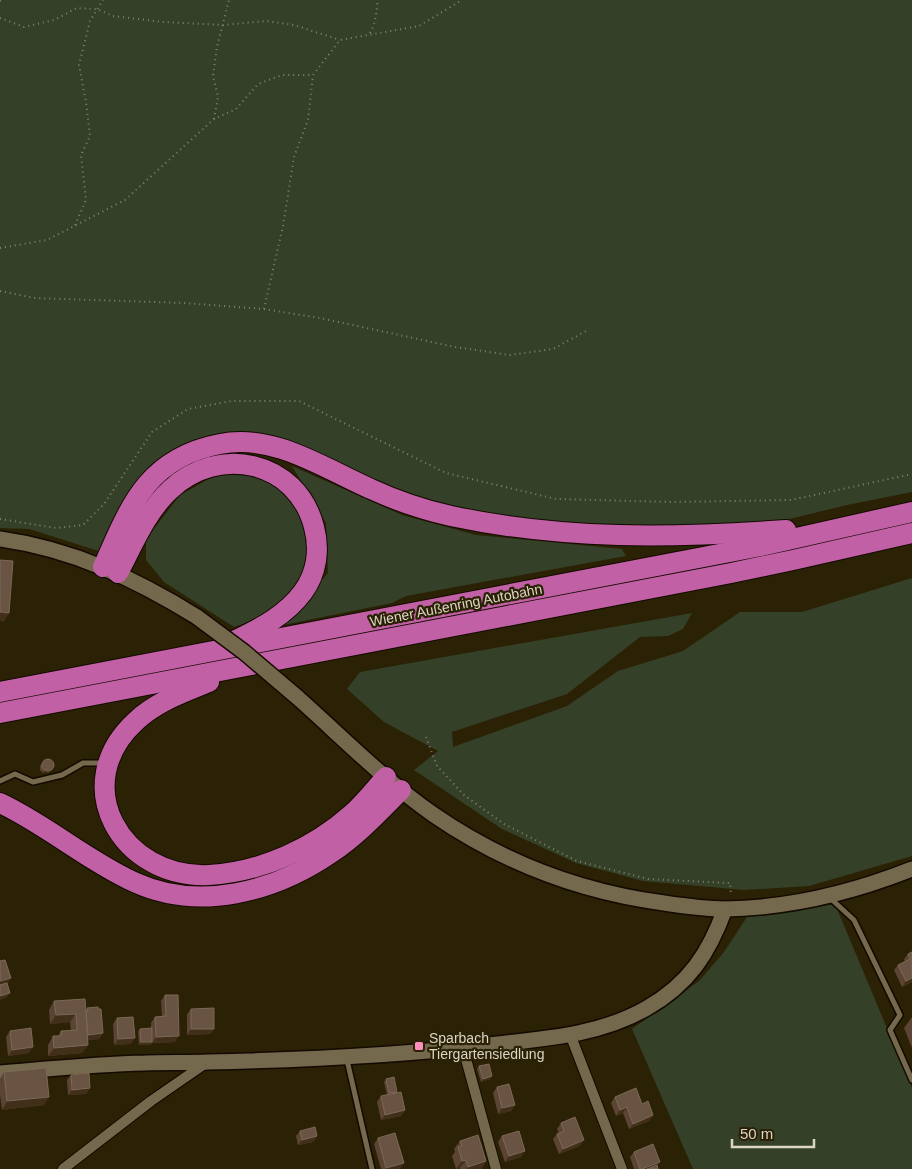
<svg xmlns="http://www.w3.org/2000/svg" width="912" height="1169" font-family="Helvetica,sans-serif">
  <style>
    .green { fill: #344128 }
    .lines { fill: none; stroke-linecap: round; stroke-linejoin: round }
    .lane-casing { stroke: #130a00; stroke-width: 8 }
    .street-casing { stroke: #130a00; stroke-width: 12 }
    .secondary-casing { stroke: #130a00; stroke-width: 18 }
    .highway-casing { stroke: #130a00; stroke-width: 22 }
    .path { stroke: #8a816c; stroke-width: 2; stroke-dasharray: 1 4; stroke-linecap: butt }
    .lane { stroke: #75694d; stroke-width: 5 }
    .street { stroke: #75694d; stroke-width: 10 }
    .secondary { stroke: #75694d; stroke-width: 15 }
    .highway { stroke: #c160a4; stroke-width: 20 }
    .secondary-bridge-casing { stroke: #130a00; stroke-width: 18; stroke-linecap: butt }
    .secondary-bridge { stroke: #75694d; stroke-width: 15 }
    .wall { fill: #5b4433 }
    .shaded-wall { fill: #422f1a }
    .building { fill: #695443; stroke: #7b6857 }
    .poi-dot { fill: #fe8ebd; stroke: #2b2105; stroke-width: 2 }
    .labels { text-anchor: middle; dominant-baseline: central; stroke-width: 4.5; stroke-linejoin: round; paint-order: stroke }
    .street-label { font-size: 14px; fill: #dcd5c6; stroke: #2b2105 }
    .poi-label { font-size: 14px; fill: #dcd5c6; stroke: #2b2105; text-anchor: start }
  </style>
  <rect width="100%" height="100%" fill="#2b2105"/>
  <!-- green -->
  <g class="green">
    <path d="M0,0H912V492L847,505L769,524L651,527L536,525L417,501L285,444L178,449L99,551L29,529L0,528Z"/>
    <path d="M292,466L402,515L476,535L622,549L626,556L406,596L392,603L283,625L328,573L326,523Z"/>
    <path d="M218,474L257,476L280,490L299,511L308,543L304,572L289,597L262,617L234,627L164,582L146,560V539L180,495Z"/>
    <path d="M912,578V856L809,886L744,890L643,881L576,863L502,829L414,770L438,751L384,722L347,689L360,672L692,613L683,629L668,636L640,637L567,694L452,732L453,747L567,706L618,671L683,651L740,612H802Z"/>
    <path d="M835,904L912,1088V1169H693L632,1029L699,981L724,952L747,917Z"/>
  </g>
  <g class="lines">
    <defs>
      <g id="lane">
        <path d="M0,781L15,774L33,782L62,775L83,763H103"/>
        <path d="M829,897L854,920L900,1015L890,1030L912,1080"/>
        <path d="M347,1060L372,1169"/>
      </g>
      <g id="street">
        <path d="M570,1034L622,1169"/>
        <path d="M463,1048L496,1169"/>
        <path d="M63,1169L151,1101L206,1063"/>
      </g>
      <g id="secondary">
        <path d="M0,539C72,549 136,579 197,617"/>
        <path d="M297,697C342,737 385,781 434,815C504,863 581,892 664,903C684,906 705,909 725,909C788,908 854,892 912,869"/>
        <path d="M0,1073C48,1069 97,1064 145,1063C166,1062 187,1063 208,1062C301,1060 394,1056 487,1045C540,1039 599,1036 647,1008C689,984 709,953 725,909"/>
      </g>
      <g id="highway">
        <path d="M103,567C130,506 147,458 220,444C274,433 325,469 371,489C397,501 424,510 451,516C564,540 672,538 786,530"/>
        <path d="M118,573C133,545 146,512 170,490C218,444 297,460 314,527C320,549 317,573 303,592C286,615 261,628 236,640"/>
        <path d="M209,682C184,692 156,702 136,721C67,784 121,879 209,875C262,872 314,848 353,813C365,802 375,789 386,777"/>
        <path d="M0,692L761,546L912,512"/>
        <path d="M0,713L731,573L793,560L912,533"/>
        <path d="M0,803C47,825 86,860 134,882C199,912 274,892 331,853C357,836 379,812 401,790"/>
      </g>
    </defs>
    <!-- lane casing -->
    <use href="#lane" class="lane-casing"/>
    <!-- street casing -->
    <use href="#street" class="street-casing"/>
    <!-- secondary casing -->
    <use href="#secondary" class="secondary-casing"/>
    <!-- highway casing -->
    <use href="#highway" class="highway-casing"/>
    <!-- path -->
    <g class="path">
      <path d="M0,1L1,0"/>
      <path d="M0,18L24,27L54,20L77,8L97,9L113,16L163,22L223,25L266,21L294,25L340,40"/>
      <path d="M370,33C376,23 376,12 378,0"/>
      <path d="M214,119L218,97L213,76L217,47L229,0"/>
      <path d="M75,225L86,200L81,155L90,136L86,102L79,65L90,21L103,0"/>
      <path d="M0,248L47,240L125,200L214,119L236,109L258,84L282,75H313L340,40L419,26L462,0"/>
      <path d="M0,291L34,298L184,303L264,309L320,318L455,347L510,355L553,349L588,330"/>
      <path d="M264,309L283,226L294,157L308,120L313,75"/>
      <path d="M0,519L56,528L83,525L104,504L152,432L188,409L232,401H299L446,473L556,499L673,502L791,500L912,474"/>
      <path d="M426,737L437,766L464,795L504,824L577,861L648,879L730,883L731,895"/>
    </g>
    <!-- lane -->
    <use href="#lane" class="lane"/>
    <!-- street -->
    <use href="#street" class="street"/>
    <!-- secondary -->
    <use href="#secondary" class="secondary"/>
    <!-- highway -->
    <use href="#highway" class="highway"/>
    <defs>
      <path id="secondary-bridge" d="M197,617L244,652L297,697"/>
    </defs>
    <!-- secondary-bridge casing -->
    <use href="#secondary-bridge" class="secondary-bridge-casing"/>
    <!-- secondary-bridge -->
    <use href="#secondary-bridge" class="secondary-bridge"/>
  </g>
  <!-- wall -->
  <g class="wall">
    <path d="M44,760L49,773H43L40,770V766Z"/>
    <path d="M912,952V982L902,987L894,970L898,965L905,962L904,959L908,954Z"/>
    <path d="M165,995L175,1042L152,1043L150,1045H139L138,1032L140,1029H151V1023L155,1017H162L161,1001Z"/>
    <path d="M54,1001L86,1010L87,1008L103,1033L99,1039L88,1040V1045L82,1053L48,1056V1045L53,1036H58L61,1031H71L70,1022L50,1024L49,1010Z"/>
    <path d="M191,1009L214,1029L210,1034L187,1035V1014Z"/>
    <path d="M912,1017V1048L904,1028Z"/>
    <path d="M117,1018L131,1044L114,1045L113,1024Z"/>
    <path d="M10,1031L29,1053L8,1056L6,1037Z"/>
    <path d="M518,1051L526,1054L524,1057L517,1058L516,1054Z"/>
    <path d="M479,1066L492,1076L490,1079L481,1082L477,1069Z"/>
    <path d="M4,1072L44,1105L2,1110L0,1095V1079Z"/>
    <path d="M71,1075L90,1088L86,1094L68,1095L67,1080Z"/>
    <path d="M386,1079L396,1093L405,1110L401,1116L381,1120L377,1102L381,1096L387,1095L384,1082Z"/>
    <path d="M497,1087L515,1105L511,1111L498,1114L493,1093Z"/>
    <path d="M615,1097L642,1104L653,1115L649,1121L629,1129L623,1113L616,1116L611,1103Z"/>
    <path d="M561,1123L580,1146L559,1154L553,1139L557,1134L559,1133L557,1129Z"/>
    <path d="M300,1131L317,1136L313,1142L298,1145L296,1136Z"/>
    <path d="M502,1136L521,1157L505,1162L498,1142Z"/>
    <path d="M378,1138L400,1169H381L374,1144Z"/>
    <path d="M460,1141L486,1161L481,1169H460V1168L456,1169L452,1156L455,1152L454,1149Z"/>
    <path d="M634,1152L657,1166L658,1169H634L630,1157Z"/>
  </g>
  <!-- shaded-wall -->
  <g class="shaded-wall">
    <path d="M0,612L9,613L4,622L0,621Z"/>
    <path d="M45,770H51L49,773H43Z"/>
    <path d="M11,978L7,984L0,986V981Z"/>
    <path d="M912,978V982L902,987L906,981Z"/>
    <path d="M10,993L6,998L0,1000V996Z"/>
    <path d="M76,1014L70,1022L50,1024L56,1015Z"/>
    <path d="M191,1029H214L210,1034L187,1035Z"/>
    <path d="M103,1033L99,1039L83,1041L86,1035Z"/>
    <path d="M179,1036L175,1042L152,1043L156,1037Z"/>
    <path d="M135,1038L131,1044L114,1045L118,1039Z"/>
    <path d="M141,1042H152L150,1045H139Z"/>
    <path d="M88,1045L82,1053L48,1056L54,1048Z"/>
    <path d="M33,1047L29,1053L8,1056L12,1050Z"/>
    <path d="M526,1054L524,1057L517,1058L519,1055Z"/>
    <path d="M492,1076L490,1079L481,1082L483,1079Z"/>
    <path d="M90,1088L86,1094L68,1095L72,1090Z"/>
    <path d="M49,1097L44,1105L2,1110L7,1101Z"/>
    <path d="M515,1105L511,1111L498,1114L502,1108Z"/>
    <path d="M627,1107L623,1113L616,1116L620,1110Z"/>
    <path d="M405,1110L401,1116L381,1120L385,1115Z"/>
    <path d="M653,1115L649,1121L629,1129L633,1124Z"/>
    <path d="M317,1136L313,1142L298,1145L302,1140Z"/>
    <path d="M584,1140L580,1146L559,1154L563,1149Z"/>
    <path d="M525,1151L521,1157L505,1162L509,1156Z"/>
    <path d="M466,1160L460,1168L456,1169L462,1161Z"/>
    <path d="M486,1161L481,1169H466L468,1167Z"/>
    <path d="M660,1162L656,1168L653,1169H642Z"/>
    <path d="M404,1163L400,1169H386V1168Z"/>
  </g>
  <!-- building -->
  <g class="building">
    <path d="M0,560L13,561L9,613L0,612Z"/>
    <circle cx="48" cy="765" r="6"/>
    <path d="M912,952V978L906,981L898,965L910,959L908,954Z"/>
    <path d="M5,960L11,978L0,981V961Z"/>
    <path d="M7,983L10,993L0,996V985Z"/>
    <path d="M165,995H178L179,1036L156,1037L155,1017L166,1016Z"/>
    <path d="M85,999L88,1045L54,1048L53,1036H61V1031L77,1030L76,1014L56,1015L54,1001Z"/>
    <path d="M98,1007V1009H101L103,1033L88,1035L86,1011H88L87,1008Z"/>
    <path d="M214,1008V1029H191V1009Z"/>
    <path d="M133,1017L135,1038L118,1039L117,1018Z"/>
    <path d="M31,1028L33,1047L12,1050L10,1031Z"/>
    <path d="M152,1028V1042H141L140,1029Z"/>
    <path d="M526,1050V1054L519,1055L518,1051Z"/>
    <path d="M489,1064L492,1076L483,1079L479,1066Z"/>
    <path d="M46,1068L49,1097L7,1101L4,1072Z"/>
    <path d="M89,1073L90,1088L72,1090L71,1075Z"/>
    <path d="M394,1077L397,1092L389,1093L386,1079Z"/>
    <path d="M509,1084L515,1105L502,1108L497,1087Z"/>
    <path d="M636,1088L642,1104L648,1101L653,1115L633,1124L627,1107L620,1110L615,1097Z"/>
    <path d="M401,1092L405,1110L385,1115L381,1096Z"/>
    <path d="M575,1117L584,1140L563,1149L557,1134L564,1131L561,1123Z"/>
    <path d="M315,1127L317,1136L302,1140L300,1131Z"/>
    <path d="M519,1131L525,1151L509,1156L502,1136Z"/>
    <path d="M395,1133L404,1163L386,1168L378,1138Z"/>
    <path d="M478,1135L486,1161L468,1167L466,1160L462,1161L458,1147L462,1146L460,1141Z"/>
    <path d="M653,1144L660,1162L642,1169H640L634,1152Z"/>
    <path d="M657,1165L658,1169H647Z"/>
  </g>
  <!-- markers -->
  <rect class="poi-dot" x="414" y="1041" width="10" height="10" rx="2.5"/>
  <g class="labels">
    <!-- street labels -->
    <g class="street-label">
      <text transform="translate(456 605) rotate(-11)">Wiener Außenring Autobahn</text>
    </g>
    <!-- poi labels -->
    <g class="poi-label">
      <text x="429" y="1038">Sparbach<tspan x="429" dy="16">Tiergartensiedlung</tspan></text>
    </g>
  </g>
  <!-- scale -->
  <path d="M732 1139v8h82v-8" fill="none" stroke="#dcd5c6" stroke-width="2.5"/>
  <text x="740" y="1139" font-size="15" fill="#dcd5c6" stroke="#2b2105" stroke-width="4" paint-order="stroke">50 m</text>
</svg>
